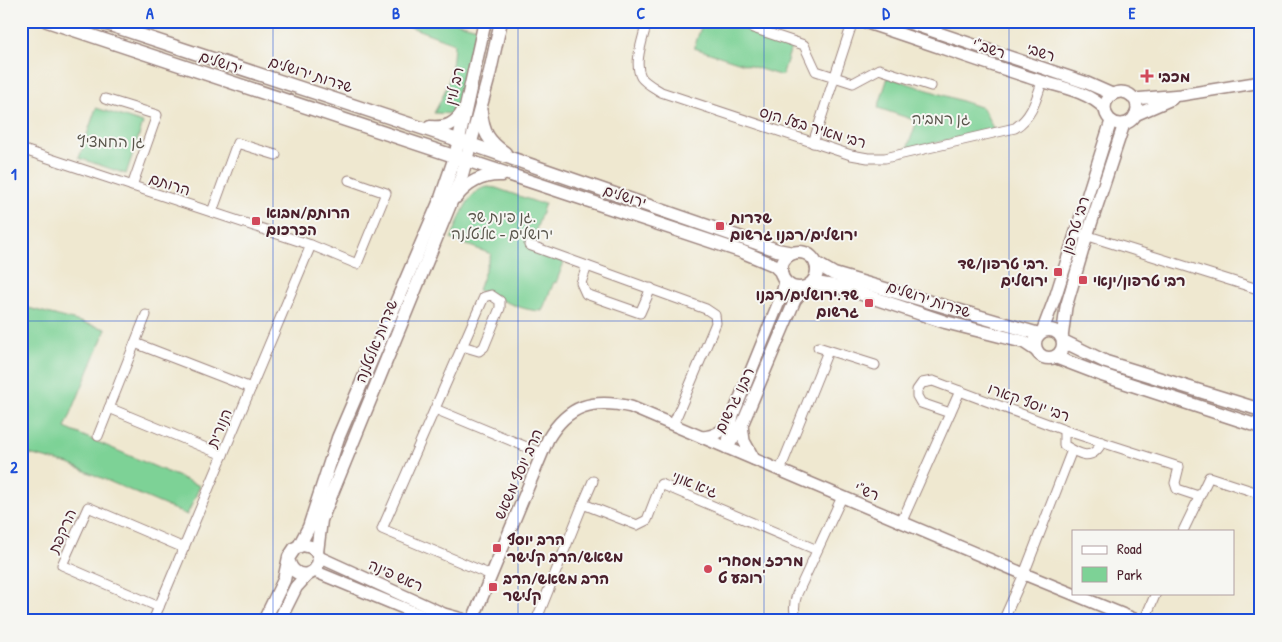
<svg xmlns="http://www.w3.org/2000/svg" width="1282" height="642" font-family="'Patrick Hand','Playpen Sans Hebrew',sans-serif">
  <style>
    .green { fill: #7dd296; stroke: #647860 }
    .lines { fill: none; stroke-linecap: round; stroke-linejoin: round }
    .minor-casing { stroke: #9c847e; stroke-width: 11 }
    .tertiary-casing { stroke: #9c847e; stroke-width: 14 }
    .secondary-casing { stroke: #9c847e; stroke-width: 15 }
    .minor { stroke: #fff; stroke-width: 9 }
    .tertiary { stroke: #fff; stroke-width: 11 }
    .secondary { stroke: #fff; stroke-width: 12 }
    .grid { fill: none; stroke: #1d4ed8; stroke-width: 1; stroke-opacity: 0.55 }
    .poi-dot { fill: #d1495b; stroke: #f6f6f2; stroke-width: 2 }
    .labels { text-anchor: middle; dominant-baseline: central; stroke-width: 4; stroke-linejoin: round; paint-order: stroke }
    .street-label { font-size: 15px; fill: #4a1f2b; stroke: #f6f6f2 }
    .poi-label { font-size: 15px; font-weight: bold; fill: #4a1f2b; stroke: #f6f6f2; text-anchor: start }
    .park-label { font-size: 15px; fill: #59554b; stroke: #f6f6f2 }
    .neatline { fill: none; stroke: #1d4ed8; stroke-width: 2 }
    .grid-label { font-size: 16px; text-anchor: middle; font-weight: bold; fill: #1d4ed8 }
  </style>
  <rect width="100%" height="100%" fill="#f6f6f2"/>
  <filter id="ink" filterUnits="userSpaceOnUse"><feTurbulence type="fractalNoise" baseFrequency=".02" numOctaves="2"/><feDisplacementMap in="SourceGraphic" scale="10" xChannelSelector="R" yChannelSelector="G"/><feConvolveMatrix kernelMatrix="1 2 1 2 8 2 1 2 1" color-interpolation-filters="sRGB"/></filter>
  <filter id="wash" filterUnits="userSpaceOnUse"><feTurbulence type="fractalNoise" baseFrequency=".0096" numOctaves="4" result="noise"/><feDisplacementMap in="SourceGraphic" scale="20" xChannelSelector="R" yChannelSelector="G"/><feGaussianBlur stdDeviation="1.12" result="paint"/><feColorMatrix in="noise" values="0 0 0 0 0 0 0 0 0 0 0 0 0 0 0 0 0 1.4 0 .05"/><feComposite in="paint" operator="in"/></filter>
  <g filter="url(#wash)">
    <rect width="100%" height="100%" fill="#efe8d0"/>
    <!-- green -->
    <g class="green">
      <path d="M406,21H452L477,28L456,114L434,113C448,88 453,72 454,43L405,25Z"/>
      <path d="M703,21H717L792,45L782,76L694,48Z"/>
      <path d="M888,77L983,108L994,130L907,149L917,121L878,108Z"/>
      <path d="M96,108L143,123L126,174L79,158Z"/>
      <path d="M488,187L496,188L539,203H545L532,242V251L564,262L556,283L554,282L542,311C521,311 498,298 478,290L491,254L451,239C459,222 467,189 488,187Z"/>
      <path d="M25,307L106,329L65,428L200,486L187,515L69,464L21,452V312Z"/>
    </g>
  </g>
  <g filter="url(#ink)">
    <g class="lines">
      <defs>
        <g id="minor">
          <path d="M647,21C644,37 633,62 641,77C645,83 655,88 661,92L851,155L868,158H885L1015,128C1032,117 1036,100 1042,82"/>
          <path d="M753,28L804,45L816,71L853,83L879,69L931,86"/>
          <path d="M21,68V69"/>
          <path d="M105,99L157,115L132,186"/>
          <path d="M813,143L853,21"/>
          <path d="M21,149L311,245L357,264L386,193L349,180"/>
          <path d="M212,212L237,143L276,155"/>
          <path d="M1082,234L1261,290"/>
          <path d="M529,245L706,309L715,315L716,323L673,425"/>
          <path d="M587,266L581,283L586,294L640,313L651,288"/>
          <path d="M135,343L251,388"/>
          <path d="M462,346L479,351L484,347L500,308V301L491,295L484,297L382,529L491,575"/>
          <path d="M818,347L875,365"/>
          <path d="M109,408L223,455"/>
          <path d="M435,409L541,453"/>
          <path d="M950,413L921,403L917,396V390L922,383L933,381L1064,430L1179,467L1175,483L1177,489L1198,496"/>
          <path d="M1064,430V445C1080,455 1092,462 1102,442"/>
          <path d="M98,436L146,315"/>
          <path d="M780,470L828,351"/>
          <path d="M583,504L593,481"/>
          <path d="M902,521L960,391"/>
          <path d="M1183,531L1209,477L1261,494"/>
          <path d="M159,607L62,565L88,507L184,548"/>
          <path d="M153,621L311,245"/>
          <path d="M536,621L583,504L637,525L647,520L661,484L817,550"/>
          <path d="M797,621C793,612 794,603 797,594L842,497"/>
          <path d="M1003,621L1024,574L1072,450"/>
          <path d="M1144,621L1156,593"/>
        </g>
        <g id="tertiary">
          <path d="M861,21C917,39 972,59 1028,77C1053,86 1086,89 1105,109"/>
          <path d="M903,21L1087,83L1112,94"/>
          <circle cx="1121" cy="108" r="16"/>
          <path d="M1134,99L1181,95L1261,82"/>
          <path d="M1135,115L1172,99"/>
          <path d="M1042,332L1056,295L1111,121"/>
          <path d="M1062,338L1066,307L1087,236L1124,124"/>
          <path d="M742,425L744,441L754,459"/>
          <path d="M702,437C715,436 724,431 731,419"/>
          <path d="M727,447L733,415L781,297L785,282"/>
          <path d="M727,448L742,425L795,300L805,288"/>
          <path d="M319,557L444,614L462,619"/>
          <path d="M314,571L435,621"/>
          <path d="M473,619L548,439C568,405 593,398 631,407L1024,574L1139,621"/>
        </g>
        <g id="secondary">
          <path d="M47,21L743,252L774,265L781,272"/>
          <path d="M98,21L470,144L777,250L793,253"/>
          <path d="M481,112C483,132 488,141 505,153"/>
          <path d="M430,127C446,128 455,125 463,111"/>
          <path d="M456,197C467,183 483,174 502,175"/>
          <circle cx="799" cy="270" r="18"/>
          <path d="M817,264L834,274L1039,334"/>
          <path d="M810,285L822,284L844,288L945,322L1024,342L1036,350"/>
          <circle cx="1049" cy="344" r="14"/>
          <path d="M1063,341L1106,362L1261,410"/>
          <path d="M1055,357L1102,375L1261,427"/>
          <path d="M299,546L309,527L338,438L441,198L455,157L485,21"/>
          <path d="M317,552L321,520L462,175L489,76L501,21"/>
          <path d="M264,621L284,580L289,557L295,548L303,545L311,547L317,552L319,560C316,579 294,579 289,562"/>
          <path d="M279,621L296,587L307,575"/>
        </g>
      </defs>
      <!-- minor casing -->
      <use href="#minor" class="minor-casing"/>
      <!-- tertiary casing -->
      <use href="#tertiary" class="tertiary-casing"/>
      <!-- secondary casing -->
      <use href="#secondary" class="secondary-casing"/>
      <!-- minor -->
      <use href="#minor" class="minor"/>
      <!-- tertiary -->
      <use href="#tertiary" class="tertiary"/>
      <!-- secondary -->
      <use href="#secondary" class="secondary"/>
    </g>
  </g>
  <!-- grid -->
  <path class="grid" d="M273,21V621M518,21V621M764,21V621M1009,21V621M21,321H1261"/>
  <!-- markers -->
  <g class="poi-dot">
    <path d="M1144.5 68.5h5v5h5v5h-5v5h-5v-5h-5v-5h5z"/>
    <rect x="251" y="216" width="10" height="10" rx="2.5"/>
    <rect x="715" y="221" width="10" height="10" rx="2.5"/>
    <rect x="1053" y="267" width="10" height="10" rx="2.5"/>
    <rect x="1078" y="275" width="10" height="10" rx="2.5"/>
    <rect x="864" y="298" width="10" height="10" rx="2.5"/>
    <rect x="492" y="543" width="10" height="10" rx="2.5"/>
    <circle cx="708" cy="569" r="5"/>
    <rect x="488" y="582" width="10" height="10" rx="2.5"/>
  </g>
  <g class="labels">
    <!-- street labels -->
    <g class="street-label">
      <text transform="translate(989 48) rotate(19)">רשב"י</text>
      <text transform="translate(1041 52) rotate(19)">רשבי</text>
      <text transform="translate(221 62) rotate(18)">ירושלים</text>
      <text transform="translate(311 74) rotate(18)">שדרות ירושלים</text>
      <text transform="translate(454 86) rotate(-77)">רב לוין</text>
      <text transform="translate(813 127) rotate(17)">רבי מאיר בעל הנס</text>
      <text transform="translate(170 184) rotate(18)">הרותם</text>
      <text transform="translate(625 196) rotate(18)">ירושלים</text>
      <text transform="translate(1075 225) rotate(-72)">רבי טרפון</text>
      <text transform="translate(929 299) rotate(18)">שדרות ירושלים</text>
      <text transform="translate(376 341) rotate(-68)">שדרות אלטלנה</text>
      <text transform="translate(734 400) rotate(-64)">רבנו גרשום</text>
      <text transform="translate(1029 402) rotate(20)">רבי יוסף קארו</text>
      <text transform="translate(219 428) rotate(-67)">הנורית</text>
      <text transform="translate(518 474) rotate(-66)">הרב יוסף משאש</text>
      <text transform="translate(695 484) rotate(22)">גיא אוני</text>
      <text transform="translate(867 491) rotate(22)">רש"י</text>
      <text transform="translate(62 531) rotate(-66)">הרקפת</text>
      <text transform="translate(396 575) rotate(24)">ראש פינה</text>
    </g>
    <!-- poi labels -->
    <g class="poi-label">
      <text x="1158" y="76">מכבי</text>
      <text x="266" y="212">הרותם/מבוא<tspan x="266" dy="17">הכרכום</tspan></text>
      <text x="730" y="217">שדרות<tspan x="730" dy="17">ירושלים/רבנו גרשום</tspan></text>
      <text x="1048" y="263" text-anchor="end">רבי טרפון/שד.<tspan x="1048" dy="17">ירושלים</tspan></text>
      <text x="1093" y="280">רבי טרפון/ינאי</text>
      <text x="859" y="294" text-anchor="end">שד.ירושלים/רבנו<tspan x="859" dy="17">גרשום</tspan></text>
      <text x="507" y="539">הרב יוסף<tspan x="507" dy="17">משאש/הרב קלישר</tspan></text>
      <text x="718" y="560">מרכז מסחרי<tspan x="718" dy="17">רובע ט'</tspan></text>
      <text x="503" y="578">הרב משאש/הרב<tspan x="503" dy="17">קלישר</tspan></text>
    </g>
    <!-- park labels -->
    <g class="park-label">
      <text x="941" y="118">גן רמביה</text>
      <text x="111" y="141">גן החמציץ</text>
      <text x="502" y="216">גן פינת שד.<tspan x="502" dy="17">ירושלים - אלטלנה</tspan></text>
    </g>
  </g>
  <!-- margin -->
  <rect width="1282" height="642" fill="none" stroke="#f6f6f2" stroke-width="55"/>
  <!-- legend -->
  <rect x="1072" y="530" width="162" height="65" fill="#f6f6f2" stroke="#b1a0a2"/>
  <rect x="1082" y="546" width="25" height="8" fill="#ffffff" stroke="#b1a0a2"/>
  <text x="1117" y="554" font-size="15" fill="#4a1f2b">Road</text>
  <rect x="1082" y="567" width="25" height="15" fill="#7dd296" stroke="#b1a0a2"/>
  <text x="1117" y="580" font-size="15" fill="#4a1f2b">Park</text>
  <rect x="28" y="28" width="1226" height="586" class="neatline"/>
  <g class="grid-label">
    <text x="150" y="19">A</text>
    <text x="396" y="19">B</text>
    <text x="641" y="19">C</text>
    <text x="886" y="19">D</text>
    <text x="1132" y="19">E</text>
    <text x="14" y="180">1</text>
    <text x="14" y="473">2</text>
  </g>
</svg>
